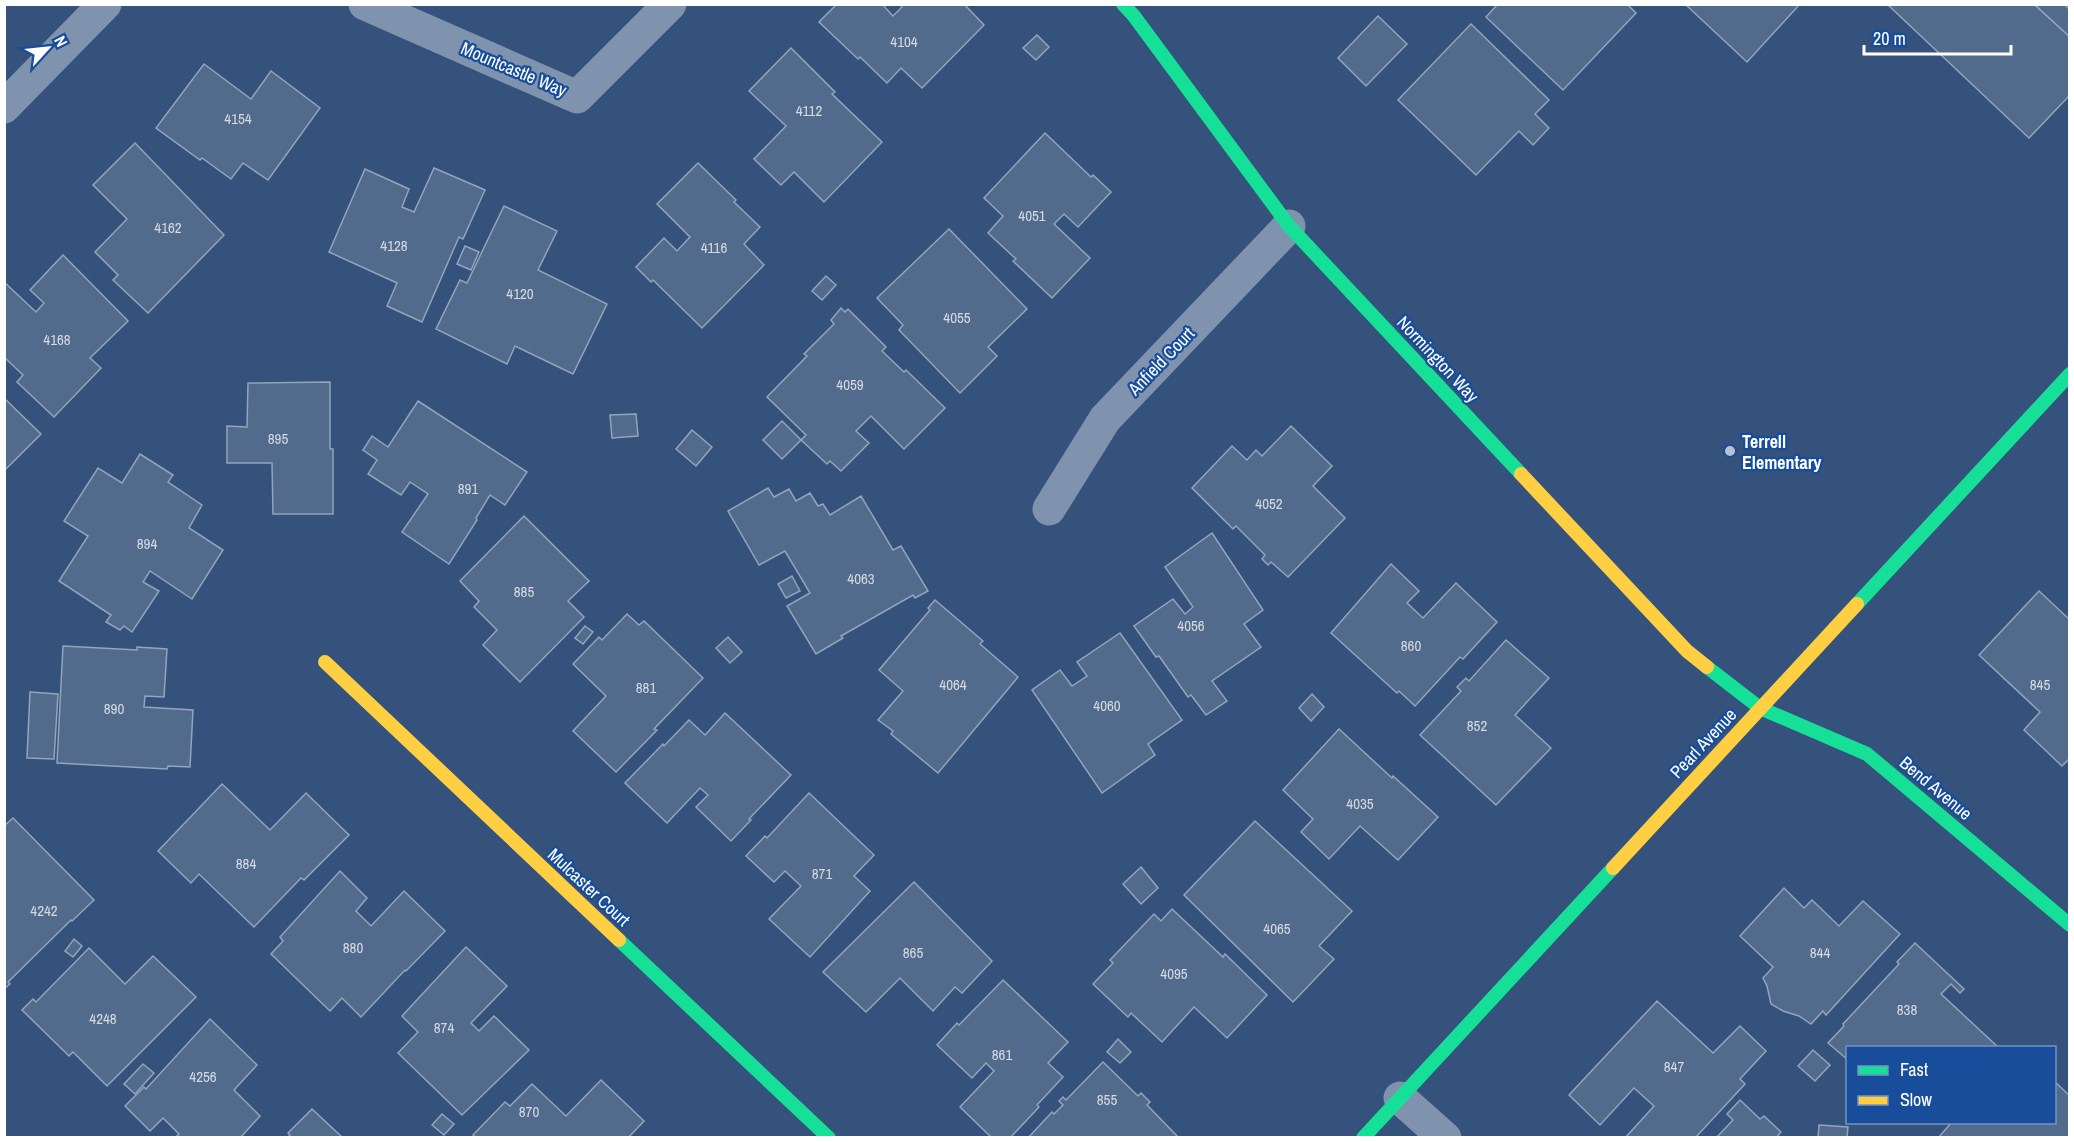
<svg xmlns="http://www.w3.org/2000/svg" width="2074" height="1142" font-family="'Archivo Narrow',sans-serif">
  <style>
    .building { fill: #526a8b; stroke: #93a4bb; stroke-width: 1.5 }
    .lines { fill: none; stroke-linecap: round; stroke-linejoin: round }
    .street { stroke: #8093ae; stroke-width: 33 }
    .fast { stroke: #16e098; stroke-width: 14 }
    .slow { stroke: #ffcf43; stroke-width: 14 }
    .poi-dot { fill: #b8c2d1; stroke: #174d9a; stroke-width: 2 }
    .labels { text-anchor: middle; dominant-baseline: central; stroke-width: 4.5; stroke-linejoin: round; paint-order: stroke }
    .number-label { font-size: 15px; fill: #d4dae2 }
    .street-label { font-size: 18px; fill: #fff; stroke: #174d9a }
    .poi-label { font-size: 18px; font-weight: bold; fill: #fff; stroke: #174d9a; text-anchor: start }
  </style>
  <rect width="100%" height="100%" fill="#35527c"/>
  <!-- building -->
  <g class="building">
    <path d="M837,4H882L893,16L902,7L900,4H964L984,25L922,88L901,68L887,83L860,57L858,59L819,22Z"/>
    <path d="M1498,4H1627L1636,13L1563,90L1486,17Z"/>
    <path d="M1685,4H1800L1747,62Z"/>
    <path d="M1887,4H2034L2070,37V95L2029,138Z"/>
    <path d="M2034,4H2064L2070,10V37Z"/>
    <path d="M1378,16L1407,44L1366,86L1338,58Z"/>
    <path d="M1471,24L1549,100L1535,114L1549,128L1533,145L1519,131L1476,175L1398,100Z"/>
    <path d="M1037,35L1049,47L1036,60L1023,48Z"/>
    <path d="M791,48L835,92L832,94L882,142L824,202L794,172L781,185L754,159L786,126L749,91Z"/>
    <path d="M204,64L251,99L271,71L320,108L268,180L243,163L231,179L202,158L200,160L156,128Z"/>
    <path d="M1045,133L1091,177L1093,175L1111,192L1078,227L1064,214L1054,224L1090,258L1052,298L1013,261L1016,259L988,233L1003,216L984,198Z"/>
    <path d="M135,143L224,235L148,313L113,280L118,275L95,252L127,219L93,185Z"/>
    <path d="M698,163L736,200L734,202L760,227L744,244L764,265L702,328L653,280L651,282L636,267L664,238L677,251L690,237L657,204Z"/>
    <path d="M434,168L485,190L463,239L459,237L422,322L387,306L397,283L329,252L365,169L409,189L402,207L414,212Z"/>
    <path d="M504,206L557,231L538,270L607,304L573,374L515,346L507,364L436,329L460,280L467,283Z"/>
    <path d="M949,229L1027,309L988,347L997,356L960,393L899,330L903,325L877,298Z"/>
    <path d="M465,246L479,252L471,270L457,264Z"/>
    <path d="M63,255L128,321L90,358L101,368L54,417L17,382L23,375L4,357V282L36,312L44,303L30,290Z"/>
    <path d="M826,276L836,285L822,300L812,291Z"/>
    <path d="M841,308L845,312L848,309L886,347L882,351L904,372L906,370L945,408L904,449L871,416L856,431L869,443L841,471L830,461L827,464L801,440L806,435L767,397L807,356L804,354L834,324L831,320Z"/>
    <path d="M330,382V449H333V514H273L272,463H227V426L247,427L248,383Z"/>
    <path d="M4,398L41,434L4,471Z"/>
    <path d="M418,401L527,472L505,505L490,495L476,518L477,520L449,564L402,532L428,494L410,482L401,495L368,474L377,460L363,450L372,436L388,447Z"/>
    <path d="M636,414L638,436L612,438L610,415Z"/>
    <path d="M782,421L801,440L782,459L763,440Z"/>
    <path d="M1291,426L1332,466L1313,486L1345,518L1288,577L1271,562L1268,565L1262,559L1265,555L1236,526L1233,529L1192,488L1232,446L1247,460L1256,450L1262,456Z"/>
    <path d="M692,430L712,447L696,466L676,449Z"/>
    <path d="M140,454L173,475L168,482L202,505L189,528L223,550L192,599L150,571L143,582L159,591L132,632L124,626L120,630L106,622L111,615L59,581L88,536L64,521L98,468L122,483Z"/>
    <path d="M768,488L774,497L789,489L796,501L810,493L818,506L823,504L830,515L861,496L893,550L901,546L928,591L915,598L913,595L841,636L843,638L816,654L787,606L810,593L785,551L759,565L728,511Z"/>
    <path d="M524,516L589,581L568,601L584,617L520,682L483,645L497,630L474,607L479,601L460,581Z"/>
    <path d="M1212,533L1263,610L1244,624L1261,647L1212,681L1227,701L1206,715L1191,695L1188,697L1159,656L1156,657L1134,626L1173,599L1185,614L1193,607L1165,567Z"/>
    <path d="M1391,564L1419,591L1407,603L1423,618L1456,583L1497,622L1463,659L1460,657L1415,706L1399,691L1397,693L1331,633Z"/>
    <path d="M792,576L800,591L786,598L778,584Z"/>
    <path d="M2039,591L2070,620V758L2062,766L2024,730L2040,712L1979,655Z"/>
    <path d="M935,600L983,641L980,644L1018,677L938,773L891,734L893,731L878,720L903,691L879,670L930,610L928,608Z"/>
    <path d="M627,614L639,625L644,621L703,678L654,729L657,730L616,772L573,731L606,696L573,664L599,637L602,640Z"/>
    <path d="M585,626L593,632L583,644L575,638Z"/>
    <path d="M1120,633L1182,720L1148,744L1155,755L1102,793L1032,690L1060,670L1072,686L1087,676L1077,662Z"/>
    <path d="M728,637L742,652L730,663L716,648Z"/>
    <path d="M1506,640L1549,678L1515,715L1551,748L1496,805L1420,735L1461,691L1457,687L1466,678L1469,681Z"/>
    <path d="M63,646L137,650V647L167,649L164,697L145,696L144,707L193,710L190,767L168,766L167,769L57,763Z"/>
    <path d="M30,692L58,694L54,759L27,758Z"/>
    <path d="M1312,694L1324,707L1311,721L1299,708Z"/>
    <path d="M725,713L791,775L749,819L751,820L731,841L696,807L708,795L700,788L667,823L625,783L663,744L664,746L689,720L705,735Z"/>
    <path d="M1339,729L1392,778L1393,776L1438,817L1398,860L1360,826L1329,859L1301,832L1313,819L1283,790Z"/>
    <path d="M222,784L270,830L306,793L349,835L304,880L301,878L254,927L199,874L191,883L158,851Z"/>
    <path d="M809,793L874,855L854,876L870,891L810,957L769,919L801,886L785,871L774,882L746,856L765,836L767,838Z"/>
    <path d="M13,818L94,900L72,921L71,920L8,982L10,984L4,989V826Z"/>
    <path d="M1255,821L1352,911L1319,946L1334,959L1293,1002L1184,895Z"/>
    <path d="M1141,867L1158,888L1141,904L1123,884Z"/>
    <path d="M340,871L367,898L356,911L371,926L404,891L445,931L406,971L405,970L361,1017L342,998L330,1011L271,954L283,941L280,937Z"/>
    <path d="M914,882L992,961L962,993L955,987L933,1011L900,978L866,1012L823,972Z"/>
    <path d="M1784,888L1804,908L1812,900L1839,926L1863,901L1900,934L1826,1015L1823,1011L1811,1024L1799,1016L1783,1011L1771,1004L1767,986L1763,978L1773,967L1740,936Z"/>
    <path d="M1172,909L1223,957L1225,954L1267,995L1227,1038L1194,1007L1162,1042L1131,1013L1128,1017L1093,984L1113,963L1110,960L1154,914L1161,921Z"/>
    <path d="M74,939L82,946L73,957L65,951Z"/>
    <path d="M1915,943L1964,989L1960,993L1951,984L1941,994L1999,1048H1848V1060L1828,1043L1844,1026L1843,1024L1899,964L1897,962Z"/>
    <path d="M466,947L507,986L471,1023L479,1031L494,1016L529,1050L462,1115L398,1053L418,1032L402,1016Z"/>
    <path d="M89,948L125,984L153,956L196,997L107,1086L73,1052L69,1056L22,1010L33,999L36,1002Z"/>
    <path d="M1003,980L1068,1042L1048,1063L1063,1077L1037,1105L1039,1107L1010,1138H992L960,1107L994,1071L986,1063L972,1078L937,1045L957,1023L959,1025Z"/>
    <path d="M1657,1001L1713,1053L1740,1026L1766,1051L1740,1079L1745,1084L1695,1138H1625L1654,1106L1634,1088L1600,1125L1569,1095Z"/>
    <path d="M210,1019L257,1065L234,1090L260,1116L240,1138H175L179,1134L163,1118L150,1131L125,1106L144,1087L146,1089Z"/>
    <path d="M1118,1039L1131,1052L1120,1063L1107,1052Z"/>
    <path d="M1813,1050L1830,1065L1815,1081L1798,1066Z"/>
    <path d="M1103,1062L1138,1096L1141,1093L1150,1102L1147,1105L1179,1138H1028L1052,1112L1054,1114L1063,1105L1059,1101L1063,1097L1066,1100Z"/>
    <path d="M143,1064L154,1073L135,1094L124,1084Z"/>
    <path d="M601,1080L644,1121L628,1138H476L473,1135L505,1102L510,1106L532,1084L566,1116Z"/>
    <path d="M2054,1081L2070,1096V1138H1938L1952,1122H2054Z"/>
    <path d="M1740,1100L1760,1119L1764,1116L1781,1132L1778,1135L1780,1138H1716L1733,1120L1727,1114Z"/>
    <path d="M312,1109L343,1138H287L290,1135L288,1133Z"/>
    <path d="M442,1114L454,1124L444,1135L432,1125Z"/>
    <path d="M1819,1125L1848,1127L1847,1137L1857,1138H1818Z"/>
  </g>
  <g class="lines">
    <!-- street -->
    <g class="street">
      <path d="M365,4L577,97L670,4"/>
      <path d="M4,107L105,4"/>
      <path d="M1049,509L1105,419L1289,226"/>
      <path d="M1400,1098L1445,1138"/>
    </g>
    <!-- fast -->
    <g class="fast">
      <path d="M1123,4L1134,16L1289,226L1521,474"/>
      <path d="M1857,604L2070,374"/>
      <path d="M1707,667L1760,708L1867,754L2070,925"/>
      <path d="M619,940L829,1138"/>
      <path d="M1363,1138L1613,868"/>
    </g>
    <!-- slow -->
    <g class="slow">
      <path d="M1521,474L1687,651L1707,667"/>
      <path d="M325,662L619,940"/>
      <path d="M1613,868L1857,604"/>
    </g>
  </g>
  <!-- markers -->
  <circle class="poi-dot" cx="1730" cy="451" r="6"/>
  <g class="labels">
    <!-- number labels -->
    <g class="number-label">
      <text x="904" y="41">4104</text>
      <text x="809" y="110">4112</text>
      <text x="238" y="118">4154</text>
      <text x="1032" y="215">4051</text>
      <text x="168" y="227">4162</text>
      <text x="394" y="245">4128</text>
      <text x="714" y="247">4116</text>
      <text x="520" y="293">4120</text>
      <text x="957" y="317">4055</text>
      <text x="57" y="339">4168</text>
      <text x="850" y="384">4059</text>
      <text x="278" y="438">895</text>
      <text x="468" y="488">891</text>
      <text x="1269" y="503">4052</text>
      <text x="147" y="543">894</text>
      <text x="861" y="578">4063</text>
      <text x="524" y="591">885</text>
      <text x="1191" y="625">4056</text>
      <text x="1411" y="645">860</text>
      <text x="953" y="684">4064</text>
      <text x="2040" y="684">845</text>
      <text x="646" y="687">881</text>
      <text x="1107" y="705">4060</text>
      <text x="114" y="708">890</text>
      <text x="1477" y="725">852</text>
      <text x="1360" y="803">4035</text>
      <text x="246" y="863">884</text>
      <text x="822" y="873">871</text>
      <text x="44" y="910">4242</text>
      <text x="1277" y="928">4065</text>
      <text x="353" y="947">880</text>
      <text x="913" y="952">865</text>
      <text x="1820" y="952">844</text>
      <text x="1174" y="973">4095</text>
      <text x="1907" y="1009">838</text>
      <text x="103" y="1018">4248</text>
      <text x="444" y="1027">874</text>
      <text x="1002" y="1054">861</text>
      <text x="1674" y="1066">847</text>
      <text x="203" y="1076">4256</text>
      <text x="1107" y="1099">855</text>
      <text x="529" y="1111">870</text>
    </g>
    <!-- street labels -->
    <g class="street-label">
      <text transform="translate(514 69) rotate(23)">Mountcastle Way</text>
      <text transform="translate(1438 359) rotate(47)">Normington Way</text>
      <text transform="translate(1161 361) rotate(-46)">Anfield Court</text>
      <text transform="translate(1703 743) rotate(-47)">Pearl Avenue</text>
      <text transform="translate(1936 788) rotate(40)">Bend Avenue</text>
      <text transform="translate(589 887) rotate(43)">Mulcaster Court</text>
    </g>
    <!-- poi labels -->
    <g class="poi-label">
      <text x="1742" y="441">Terrell<tspan x="1742" dy="21">Elementary</tspan></text>
    </g>
  </g>
  <!-- border -->
  <rect width="2074" height="1142" fill="none" stroke="#ffffff" stroke-width="12"/>
  <!-- legend -->
  <rect x="1846" y="1046" width="210" height="78" fill="#174d9a" stroke="#7494c2" stroke-width="1.5"/>
  <rect x="1858" y="1066" width="30" height="9" fill="#16e098" stroke="#7494c2" stroke-width="1.5"/>
  <text x="1900" y="1076" font-size="18" fill="#ffffff">Fast</text>
  <rect x="1858" y="1096" width="30" height="9" fill="#ffcf43" stroke="#7494c2" stroke-width="1.5"/>
  <text x="1900" y="1106" font-size="18" fill="#ffffff">Slow</text>
  <!-- north arrow -->
  <g transform="translate(48 48) rotate(63)" stroke="#174d9a" stroke-width="4.5" paint-order="stroke">
  <path d="M0-4.5L10 22L0 15L-10 22Z" fill="#ffffff"/>
  <text y="-9" font-size="16" font-weight="bold" text-anchor="middle" fill="#ffffff">N</text>
  </g>
  <!-- scale -->
  <path d="M1864 45v9h147v-9" fill="none" stroke="#ffffff" stroke-width="3"/>
  <text x="1873" y="45" font-size="18" fill="#ffffff" stroke="#174d9a" stroke-width="4.5" paint-order="stroke">20 m</text>
</svg>
